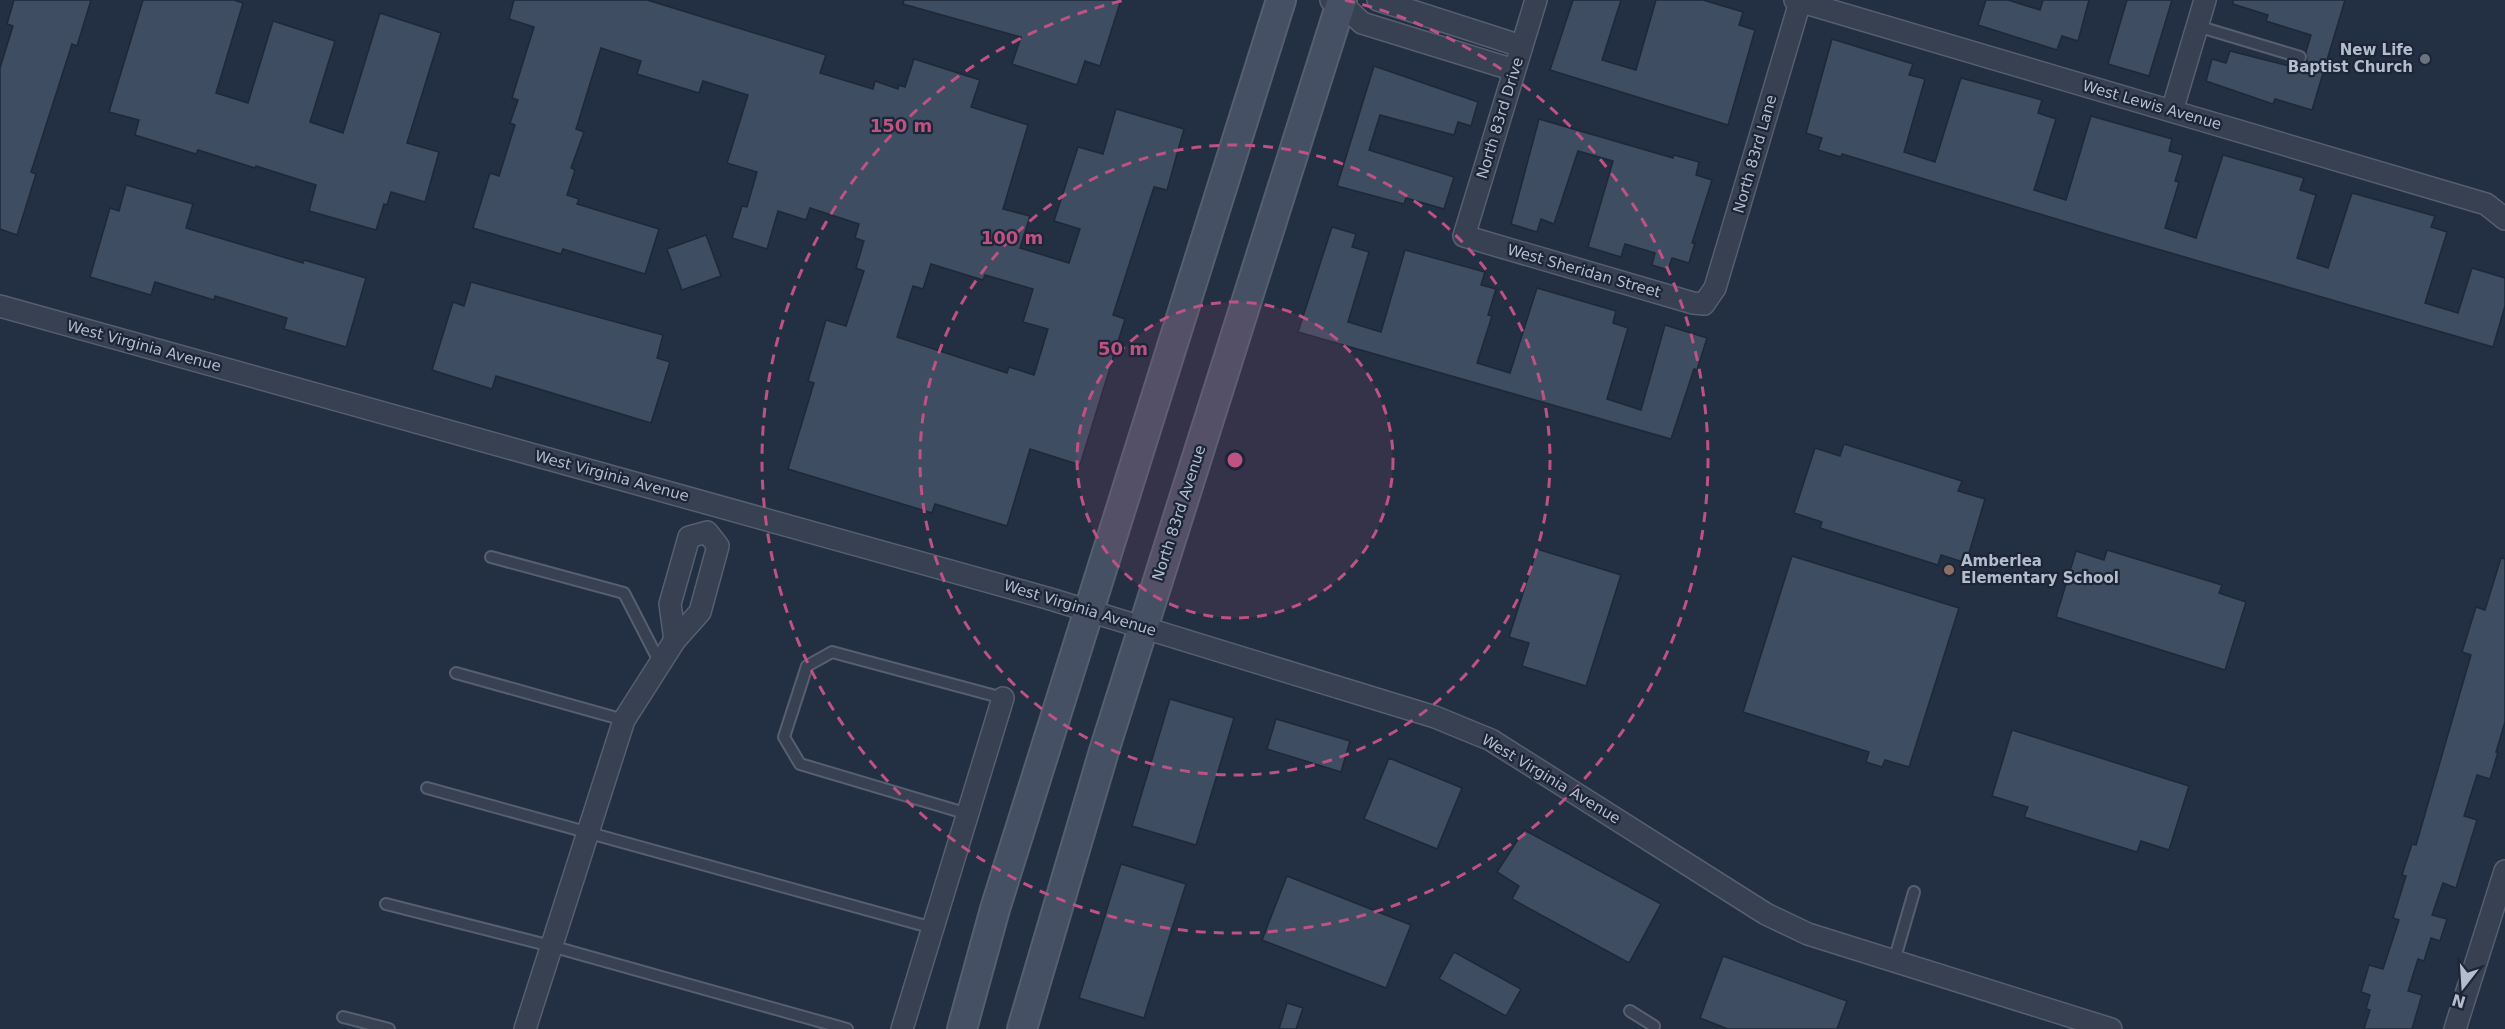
<svg xmlns="http://www.w3.org/2000/svg" width="2505" height="1029" font-family="'DejaVu Sans',sans-serif">
  <style>
    .building { fill: #3e4d62; stroke: #1e2839; stroke-width: 1.5; fill-rule: evenodd }
    .lines { fill: none; stroke-linecap: round; stroke-linejoin: round }
    .lane-casing { stroke: #555f6f; stroke-width: 14 }
    .street-casing { stroke: #555f6f; stroke-width: 24 }
    .secondary-casing { stroke: #555f6f; stroke-width: 32 }
    .lane { stroke: #374152; stroke-width: 10 }
    .street { stroke: #374152; stroke-width: 21 }
    .secondary { stroke: #455065; stroke-width: 28 }
    .ring { fill: none; stroke: #bd5283; stroke-width: 3; stroke-dasharray: 10 8 }
    .worship-dot { fill: #6b7280; stroke: #1c2637; stroke-width: 2 }
    .education-dot { fill: #8d6e63; stroke: #1c2637; stroke-width: 2 }
    .labels { text-anchor: middle; dominant-baseline: central; stroke-width: 4.5; stroke-linejoin: round; paint-order: stroke }
    .poi-label { font-size: 15px; font-weight: bold; fill: #b4bdcc; stroke: #1c2637; text-anchor: end }
    .street-label { font-size: 15px; fill: #b4bdcc; stroke: #1c2637 }
    .centre { fill: #bd5283; stroke: #1c2637; stroke-width: 3 }
    .ring-label { font-size: 18px; text-anchor: middle; font-weight: bold; fill: #bd5283; stroke: #1c2637; stroke-width: 4.5; stroke-linejoin: round; paint-order: stroke }
  </style>
  <rect width="100%" height="100%" fill="#232f42"/>
  <!-- building -->
  <g class="building">
    <path d="M14,0H91L77,46L72,44L31,172L36,174L17,235L0,229V68L13,26L7,24Z"/>
    <path d="M143,0H234L243,3L216,93L248,103L273,21L335,41L310,122L343,133L380,13L441,33L407,143L439,152L425,202L391,192L387,205L384,204L376,230L309,211L316,185L256,166L255,168L198,150L196,154L135,135L139,120L109,112Z"/>
    <path d="M514,0H647L826,55L820,73L873,89L875,81L898,89L899,85L905,87L914,59L980,80L971,107L1028,125L1003,209L1030,216L1020,248L1069,263L1080,229L1054,221L1078,147L1103,154L1116,109L1184,129L1167,190L1154,187L1113,315L1125,319L1080,465L1030,449L1007,526L935,504L932,513L788,469L814,383L808,381L826,320L846,326L864,271L856,268L864,241L855,238L859,224L810,208L806,220L778,211L767,249L732,238L742,206L747,207L757,172L727,163L748,95L703,81L699,93L637,74L641,61L601,48L576,129L584,132L571,168L575,170L567,195L579,199L577,204L659,229L645,274L563,249L561,254L473,228L490,173L499,176L515,125L510,123L518,100L512,98L534,27L509,19ZM931,264L983,280L985,275L1033,289L1023,322L1048,329L1034,375L1009,367L1007,373L897,337L913,286L923,289Z"/>
    <path d="M904,0H1121L1100,66L1085,61L1077,85L1012,64L1021,37L903,4Z"/>
    <path d="M1573,0H1621L1602,60L1636,70L1656,0H1703L1743,12L1739,25L1755,30L1728,125L1550,70Z"/>
    <path d="M1986,0H2008L2040,10L2043,0H2089L2078,41L2062,36L2057,50L1978,25Z"/>
    <path d="M2127,0H2172L2149,76L2108,64Z"/>
    <path d="M2233,0H2345L2312,110L2275,99L2273,104L2206,81L2212,59L2226,63L2230,51L2301,69L2307,60L2306,52L2311,35L2266,21L2268,15L2233,4Z"/>
    <path d="M1832,39L1913,64L1909,75L1925,79L1904,152L1935,162L1961,78L2042,100L2038,113L2056,119L2034,190L2066,200L2091,116L2172,139L2169,151L2183,155L2175,181L2179,182L2165,228L2196,238L2223,155L2304,178L2300,190L2316,195L2297,258L2328,268L2352,193L2435,216L2431,227L2447,232L2425,303L2458,313L2472,268L2505,278V306L2493,347L2106,234L1842,154L1841,157L1818,150L1822,138L1806,133Z"/>
    <path d="M1374,66L1478,102L1471,126L1458,122L1454,135L1380,115L1369,150L1454,177L1444,209L1406,198L1404,204L1337,186Z"/>
    <path d="M1539,119L1673,158L1674,155L1699,162L1696,175L1712,180L1692,243H1695L1689,263L1672,258L1668,270L1652,265L1655,253L1625,244L1621,257L1588,247L1613,161L1578,151L1554,224L1541,219L1537,232L1511,224Z"/>
    <path d="M126,185L193,204L186,228L303,263L304,260L366,278L346,347L284,329L287,318L215,296L214,300L155,282L151,295L90,277L110,208L119,211Z"/>
    <path d="M1332,227L1356,234L1352,247L1369,252L1348,322L1381,332L1405,250L1485,272L1481,285L1496,289L1488,315L1492,316L1477,363L1510,373L1537,288L1616,311L1613,323L1628,328L1607,399L1641,410L1665,325L1707,338L1697,370L1694,369L1671,439L1298,332Z"/>
    <path d="M706,235L721,276L682,290L667,249Z"/>
    <path d="M471,282L663,335L657,358L670,362L651,423L496,376L492,389L432,370L453,302L464,306Z"/>
    <path d="M1844,444L1962,481L1958,491L1985,499L1966,563L1941,555L1938,565L1820,528L1822,522L1794,513L1815,448L1840,456Z"/>
    <path d="M1537,549L1621,575L1586,686L1522,666L1529,643L1509,637Z"/>
    <path d="M2107,550L2222,585L2219,593L2246,602L2225,670L2056,617L2076,551L2104,560Z"/>
    <path d="M1792,556L1959,608L1909,767L1885,760L1882,767L1866,762L1869,752L1743,712Z"/>
    <path d="M2501,558L2505,559V722L2496,752H2498L2490,779L2477,775L2464,816L2477,820L2456,888L2443,883L2432,915L2447,919L2440,941L2431,938L2424,961L2418,959L2408,991L2422,995L2412,1029H2364L2370,1010L2366,1009L2370,995L2361,992L2369,965L2383,969L2399,920L2393,918L2406,876L2402,875L2412,844L2416,845L2471,655L2462,652L2476,607L2485,610Z"/>
    <path d="M1170,699L1234,718L1196,845L1132,826Z"/>
    <path d="M1276,719L1350,741L1341,772L1267,749Z"/>
    <path d="M2012,730L2189,786L2169,850L2141,841L2137,852L2024,817L2028,807L1992,796Z"/>
    <path d="M1389,758L1462,788L1437,849L1364,819Z"/>
    <path d="M1524,830L1661,904L1629,963L1512,899L1519,886L1497,872Z"/>
    <path d="M1121,864L1186,884L1144,1018L1079,998Z"/>
    <path d="M1287,876L1411,925L1386,988L1262,940Z"/>
    <path d="M1454,952L1521,989L1506,1016L1439,979Z"/>
    <path d="M1723,956L1847,1001L1837,1029H1728L1700,1018Z"/>
    <path d="M1287,1003L1303,1008L1296,1029H1279Z"/>
  </g>
  <g class="lines">
    <defs>
      <g id="lane">
        <path d="M2197,26L2300,57"/>
        <path d="M491,557L624,593L660,663"/>
        <path d="M456,673L624,720"/>
        <path d="M427,788L933,928"/>
        <path d="M968,814L800,764L784,737L807,666L832,652L1003,698"/>
        <path d="M386,904L551,946L847,1029"/>
        <path d="M1894,961L1914,892"/>
        <path d="M1630,1011L1654,1026"/>
        <path d="M343,1017L389,1029"/>
      </g>
      <g id="street">
        <path d="M1331,0L1341,3L1362,23L1514,70"/>
        <path d="M1378,0L1521,46"/>
        <path d="M1536,0L1464,236L1693,303L1704,304L1715,288L1800,2"/>
        <path d="M1795,0L2486,204L2505,219"/>
        <path d="M2172,111L2205,0"/>
        <path d="M0,306L1047,598L1435,717L1491,740L1736,895L1766,914L1808,934L2111,1029"/>
        <path d="M707,532L718,546L700,612L675,640L670,604L689,537Z"/>
        <path d="M525,1029L624,720L675,640"/>
        <path d="M902,1029L1003,698"/>
        <path d="M2455,1029L2505,871"/>
      </g>
      <g id="secondary">
        <path d="M962,1029L995,909L1281,0"/>
        <path d="M1022,1029L1104,751L1342,0"/>
      </g>
    </defs>
    <!-- lane casing -->
    <use href="#lane" class="lane-casing"/>
    <!-- street casing -->
    <use href="#street" class="street-casing"/>
    <!-- secondary casing -->
    <use href="#secondary" class="secondary-casing"/>
    <!-- lane -->
    <use href="#lane" class="lane"/>
    <!-- street -->
    <use href="#street" class="street"/>
    <!-- secondary -->
    <use href="#secondary" class="secondary"/>
  </g>
  <!-- distance rings -->
  <circle cx="1235" cy="460" r="158" fill="#bd5283" fill-opacity=".12"/>
  <g class="ring">
    <circle cx="1235" cy="460" r="158"/>
    <circle cx="1235" cy="460" r="315"/>
    <path d="M1345 0A473 473 0 1 1 1125 0"/>
  </g>
  <!-- markers -->
  <circle class="worship-dot" cx="2425" cy="59" r="6"/>
  <circle class="education-dot" cx="1949" cy="570" r="6"/>
  <g class="labels">
    <!-- poi labels -->
    <g class="poi-label">
      <text x="2413" y="50">New Life<tspan x="2413" dy="17">Baptist Church</tspan></text>
      <text x="1961" y="561" text-anchor="start">Amberlea<tspan x="1961" dy="17">Elementary School</tspan></text>
    </g>
    <!-- street labels -->
    <g class="street-label">
      <text transform="translate(2152 105) rotate(16)">West Lewis Avenue</text>
      <text transform="translate(1500 118) rotate(-73)">North 83rd Drive</text>
      <text transform="translate(1755 154) rotate(-74)">North 83rd Lane</text>
      <text transform="translate(1584 271) rotate(16)">West Sheridan Street</text>
      <text transform="translate(144 346) rotate(15)">West Virginia Avenue</text>
      <text transform="translate(612 476) rotate(15)">West Virginia Avenue</text>
      <text transform="translate(1179 513) rotate(-72)">North 83rd Avenue</text>
      <text transform="translate(1080 608) rotate(17)">West Virginia Avenue</text>
      <text transform="translate(1551 779) rotate(31)">West Virginia Avenue</text>
    </g>
  </g>
  <circle cx="1235" cy="460" r="9" class="centre"/>
  <g class="ring-label">
    <text x="901" y="132">150 m</text>
    <text x="1012" y="244">100 m</text>
    <text x="1123" y="355">50 m</text>
  </g>
  <!-- north arrow -->
  <g transform="translate(2463 987) rotate(197)" stroke="#1c2637" stroke-width="4.5" paint-order="stroke">
  <path d="M0-4.5L10 22L0 15L-10 22Z" fill="#b4bdcc"/>
  <text y="-9" font-size="16" font-weight="bold" text-anchor="middle" fill="#b4bdcc">N</text>
  </g>
</svg>
